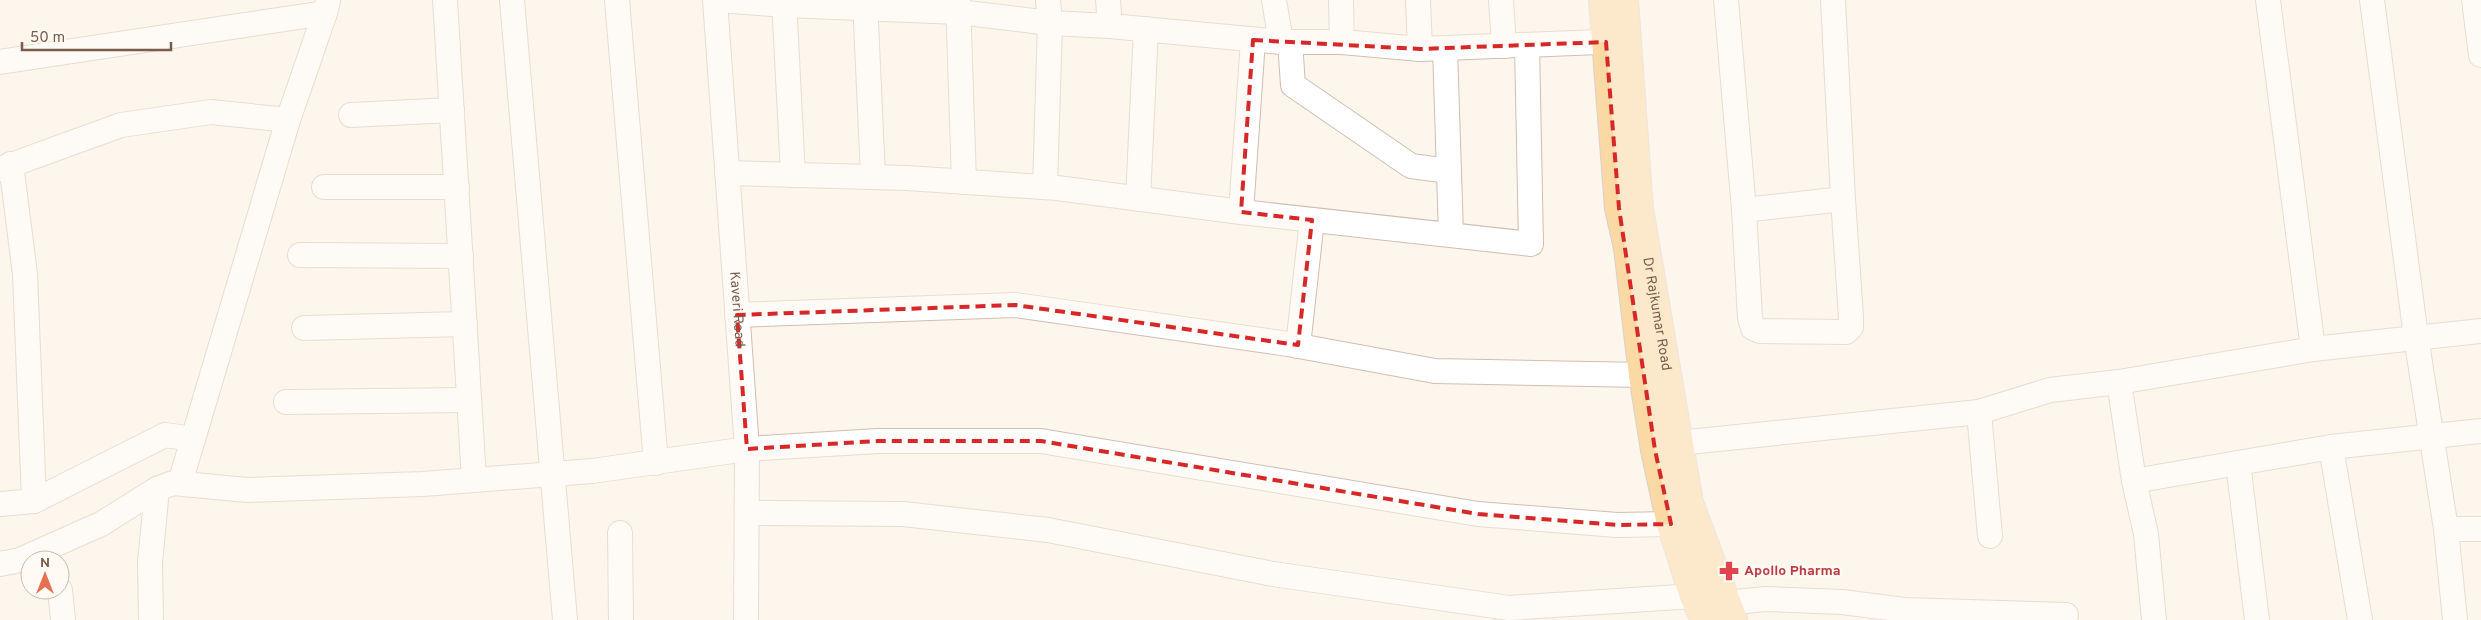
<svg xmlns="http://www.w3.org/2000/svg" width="2481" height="620" font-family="Overpass,sans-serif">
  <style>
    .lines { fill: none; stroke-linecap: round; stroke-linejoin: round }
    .minor-casing { stroke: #d1beb0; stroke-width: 26 }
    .major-casing { stroke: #dad1cd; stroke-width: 30 }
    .minor { stroke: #fff; stroke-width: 24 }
    .major { stroke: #fbd9a5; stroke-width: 28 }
    .marked { fill: none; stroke: #d62828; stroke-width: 4; stroke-dasharray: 10 6; stroke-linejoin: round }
    .labels { text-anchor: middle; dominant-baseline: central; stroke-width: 5; stroke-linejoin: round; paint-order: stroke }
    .street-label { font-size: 14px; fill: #7a5c4d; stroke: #fffaf3 }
    .health-label { font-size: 14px; font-weight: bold; fill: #be3a42; stroke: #fffaf3; text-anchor: start }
  </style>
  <rect width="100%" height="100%" fill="#fdf6ec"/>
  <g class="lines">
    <defs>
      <g id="minor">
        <path d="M445,0L474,480"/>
        <path d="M512,0L565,620"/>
        <path d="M617,0L656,463"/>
        <path id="s1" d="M715,0L747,449L746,620"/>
        <path d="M719,0L785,5L959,12L1050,23L1110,26L1281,42H1342L1420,49L1625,41"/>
        <path d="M784,0L793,175"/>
        <path d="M865,0L873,177"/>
        <path d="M958,0L964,182"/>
        <path d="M1108,0L1110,26"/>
        <path d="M1274,0L1281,42"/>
        <path d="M1341,0L1342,42"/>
        <path d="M1418,0L1420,49"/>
        <path d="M1501,0L1504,46"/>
        <path d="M1726,0L1744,210L1843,199L1833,0"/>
        <path d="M2268,0L2313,349"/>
        <path d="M2372,0L2416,337L2446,529L2455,620"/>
        <path d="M2474,0L2481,55"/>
        <path d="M1290,42L1293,85L1411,166L1449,171"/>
        <path d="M1445,48L1451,235"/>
        <path d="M0,62L325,13L328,1"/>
        <path d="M351,115L452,110"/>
        <path d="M11,164L25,274L34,501"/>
        <path d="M0,169L121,125L211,112L288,120"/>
        <path d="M727,173L907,178L1057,188L1241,212L1531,244L1527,45"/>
        <path d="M324,187H457"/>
        <path d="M1045,187L1050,23L1048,0"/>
        <path d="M1138,199L1146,29"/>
        <path d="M1744,210L1750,318L1753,328L1760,331L1846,332L1851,327V317L1843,199"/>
        <path d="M1241,212L1253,40"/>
        <path d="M300,255L461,256"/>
        <path d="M737,315L1015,305L1288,344L1435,371L1643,375"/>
        <path d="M304,328L465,324"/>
        <path d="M1298,346L1312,220"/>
        <path d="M2119,382L2134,481L2146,534L2154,620"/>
        <path d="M286,402L469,400"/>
        <path d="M1979,412L1990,536"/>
        <path d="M1679,443L1979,412L2050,390L2119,382L2313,349L2481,331"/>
        <path d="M2331,447L2360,620"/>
        <path d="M2238,463L2257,620"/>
        <path d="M2134,481L2331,447L2481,431"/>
        <path d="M180,483L288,120L325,13"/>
        <path d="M0,504L34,501L165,435L193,439"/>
        <path d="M747,513L903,514L1048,530L1273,574L1509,608L1694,596"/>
        <path d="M2446,529H2481"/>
        <path d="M620,533L621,620"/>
        <path d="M0,564L20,560L101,524L157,489L173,483L247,490L423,484L592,471L747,449L878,441H1041L1478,514L1617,525L1671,524"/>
        <path d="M60,590L63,620"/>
        <path d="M1726,603L1765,599L1842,602L1904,610L2066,615"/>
        <path d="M151,620L150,563L157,489"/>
      </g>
      <g id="major">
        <path d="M1603,0L1619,208L1628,248L1643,375L1655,450L1671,524L1694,596L1705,620"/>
        <path id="s2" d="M1624,0L1639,209L1689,503L1733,620"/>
      </g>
    </defs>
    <!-- minor casing -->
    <use href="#minor" class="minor-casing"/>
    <!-- major casing -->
    <use href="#major" class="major-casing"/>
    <!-- minor -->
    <use href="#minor" class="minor"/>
    <!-- major -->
    <use href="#major" class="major"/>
  </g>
  <!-- marked area -->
  <path d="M0 0H2481V620H0ZM1253,40L1420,49L1606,42L1619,208L1655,450L1671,524L1617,525L1478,514L1041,441H878L747,449L737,315L1015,305L1298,345L1312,220L1241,212Z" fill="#fdf6ec" fill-opacity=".55" fill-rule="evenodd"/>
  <path class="marked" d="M1253,40L1420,49L1606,42L1619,208L1655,450L1671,524L1617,525L1478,514L1041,441H878L747,449L737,315L1015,305L1298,345L1312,220L1241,212Z"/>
  <!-- icons -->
  <defs>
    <symbol id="pharmacy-bare" viewBox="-9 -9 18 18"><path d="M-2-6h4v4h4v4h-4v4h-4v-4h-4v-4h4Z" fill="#e0444e" stroke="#fffaf3" stroke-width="2.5" paint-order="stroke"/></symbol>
  </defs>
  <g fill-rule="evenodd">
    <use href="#pharmacy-bare" x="1715" y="557" width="28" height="28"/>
  </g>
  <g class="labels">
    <!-- street labels -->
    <g class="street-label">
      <text stroke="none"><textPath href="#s1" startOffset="310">Kaveri Road</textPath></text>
      <text stroke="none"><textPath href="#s2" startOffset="316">Dr Rajkumar Road</textPath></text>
    </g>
    <!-- health labels -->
    <g class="health-label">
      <text x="1744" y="571">Apollo Pharma</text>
    </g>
  </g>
  <!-- north arrow -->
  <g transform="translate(45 575)"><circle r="24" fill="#fffaf3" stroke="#cabbb1"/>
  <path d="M0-4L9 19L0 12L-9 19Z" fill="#e76f51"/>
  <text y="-8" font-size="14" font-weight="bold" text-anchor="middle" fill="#7a5c4d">N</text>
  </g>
  <!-- scale -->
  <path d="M22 42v8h149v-8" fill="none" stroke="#7a5c4d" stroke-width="2.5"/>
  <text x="30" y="42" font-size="15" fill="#7a5c4d" stroke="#fffaf3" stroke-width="4" paint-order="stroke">50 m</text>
</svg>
